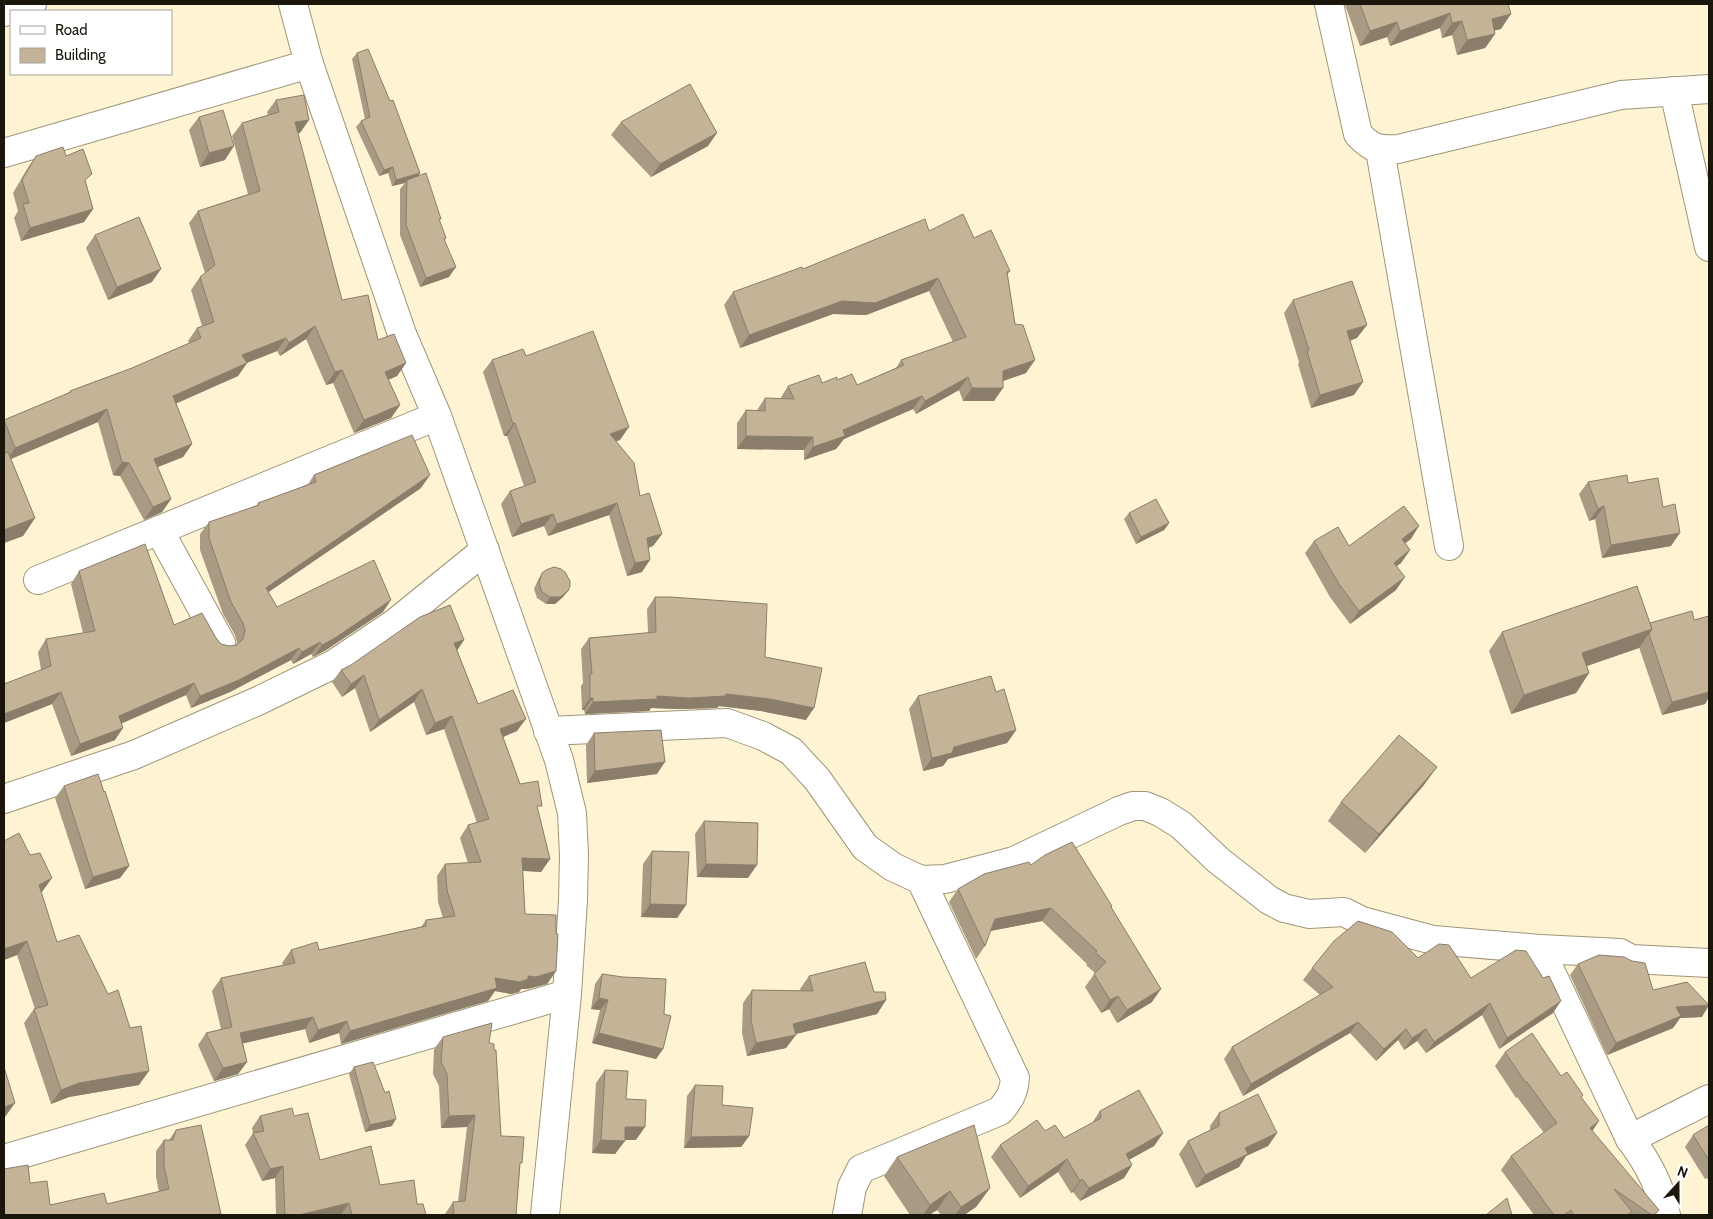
<svg xmlns="http://www.w3.org/2000/svg" width="1713" height="1219" font-family="Cabin,sans-serif">
  <style>
    .lines { fill: none; stroke-linecap: round; stroke-linejoin: round }
    .minor-casing { stroke: #9f9578; stroke-width: 30 }
    .minor { stroke: #fff; stroke-width: 28 }
    .wall { fill: #a99a83 }
    .shaded-wall { fill: #8a7d6a }
    .building { fill: #c5b398; stroke: #8a7d6a }
  </style>
  <rect width="100%" height="100%" fill="#fef4d4"/>
  <g class="lines">
    <defs>
      <g id="minor">
        <path d="M293,4L309,64L402,334L437,416L559,760L572,813L574,855L573,900L567,994L545,1215"/>
        <path d="M1329,4L1358,134C1372,149 1378,150 1398,149L1621,95L1709,89"/>
        <path d="M4,12L32,4"/>
        <path d="M1674,91L1709,247"/>
        <path d="M1380,150L1449,546"/>
        <path d="M4,153L309,64"/>
        <path d="M159,530L221,643"/>
        <path d="M38,580L437,416"/>
        <path d="M548,731L727,723L763,736L791,751L817,779L865,847L893,867L921,880L945,879L1014,861L1119,811L1133,806H1145L1160,812L1181,825L1218,860L1269,900L1284,908L1309,914L1344,912L1362,921L1433,940L1540,949L1620,953L1631,959L1709,963"/>
        <path d="M4,799L134,755L260,700L334,664L395,623L485,550"/>
        <path d="M1540,949L1630,1139C1647,1161 1661,1188 1666,1215"/>
        <path d="M1630,1139L1709,1099"/>
        <path d="M4,1159L567,994"/>
        <path d="M847,1215L852,1187L861,1169L1000,1111C1009,1100 1014,1093 1015,1078L921,880"/>
      </g>
    </defs>
    <!-- minor casing -->
    <use href="#minor" class="minor-casing"/>
    <!-- minor -->
    <use href="#minor" class="minor"/>
  </g>
  <!-- wall -->
  <g class="wall">
    <path d="M1346,4H1508L1501,29L1494,30L1495,34L1485,48L1457,55L1452,35L1442,38L1440,28L1390,46L1387,37L1360,46L1345,5Z"/>
    <path d="M357,53L420,173L418,176L439,221L446,238L445,240L449,277L420,287L400,235V189L405,183L392,186L388,173L379,176L356,127L361,121L365,119L352,59Z"/>
    <path d="M276,100L300,133H297L342,300L378,340L406,363L397,376L388,380L400,405L391,418L354,433L333,383L326,385L306,339L280,356L277,351L247,363L238,376L176,403L192,444L183,457L158,467L171,499L162,512L144,520L120,476L113,475L98,422L11,459L35,518L23,536L4,543V420L68,393L70,391L132,368L189,343L188,341L197,328L202,326L191,290L200,277L205,273L189,223L198,211L248,194L232,136L242,123L268,115L267,112Z"/>
    <path d="M199,117L225,160L200,167L189,130Z"/>
    <path d="M621,122L708,146L651,177L611,135Z"/>
    <path d="M36,156H66L86,183L93,209L84,222L21,241L14,218L18,211L13,193L27,169Z"/>
    <path d="M929,231L974,238L1010,271L1007,275L1015,324L1026,373L1003,381L994,401H963L959,390L916,414L913,409L844,439L836,449L804,460V450L737,449V423L746,410H757L765,398L780,399L788,386L822,383L837,380L857,385L896,368L901,360L953,342L929,291L866,315L833,314L740,348L724,305L733,292L803,269Z"/>
    <path d="M95,235L152,282L108,300L86,248Z"/>
    <path d="M1293,300L1357,338L1350,341L1354,395L1311,408L1298,364L1299,362L1284,313Z"/>
    <path d="M526,356L620,440L616,441L640,496L662,534L653,546L648,548L642,572L627,576L609,515L548,536L544,526L512,537L501,504L510,491L524,486L507,436H504L483,372L492,360Z"/>
    <path d="M314,475L421,488L268,592L277,607L383,612L326,650L313,657L311,654L293,664L291,660L230,692L191,708L186,695L121,724L115,740L71,756L52,704L4,723V684L41,670L38,652L46,639L83,633L71,584L79,571L174,625L216,638L221,644L229,646L236,645L237,643L235,635L223,614L200,550V534L209,522L257,506L258,503L307,486Z"/>
    <path d="M1588,482L1628,483L1663,507L1671,546L1602,558L1595,519L1589,521L1579,494Z"/>
    <path d="M1129,513L1169,523L1164,530L1136,544L1124,519Z"/>
    <path d="M1411,539L1405,543L1410,550L1401,563L1396,566V590L1350,624L1330,597L1305,553L1314,541L1349,546Z"/>
    <path d="M542,573L563,597L555,604H546L537,598L534,589L538,580Z"/>
    <path d="M655,597L765,657L806,720L761,711L719,706L717,708L680,709L651,708L649,711L585,714L584,710H582L581,686L583,683L581,649L589,638L648,633L647,609Z"/>
    <path d="M1709,616V697L1705,704L1662,715L1639,647V648L1587,666L1589,673L1576,693L1511,714L1489,651L1502,632L1694,620Z"/>
    <path d="M464,640L457,650L478,704L517,731L503,737L520,784L538,811L550,859L541,872L523,871L525,914L556,971L547,984L527,989H521L519,992L511,994L495,991L488,1001L341,1044L339,1033L309,1043L305,1029L243,1043L247,1062L238,1074L214,1081L198,1045L206,1033L221,1029L212,991L221,978L283,965L282,963L291,950H319L421,927L426,920L443,918L438,902L437,876L445,864L468,863L460,838L468,825L477,823L444,729L426,735L414,702L370,732L355,688L342,697L332,682L341,670Z"/>
    <path d="M996,692L1016,730L1007,743L948,759L943,766L923,771L909,709L918,696Z"/>
    <path d="M594,733L657,774L587,783L586,745Z"/>
    <path d="M1437,767L1423,786L1365,853L1328,821L1341,802Z"/>
    <path d="M64,786L129,866L120,878L85,889L55,798Z"/>
    <path d="M704,821L748,878L697,877L695,834Z"/>
    <path d="M4,841L42,892L41,893L57,942L139,1085L69,1097L51,1104L24,1023L34,1009H35L17,955L4,960Z"/>
    <path d="M652,851L686,905L677,918L641,917L643,864Z"/>
    <path d="M1031,865L1111,907L1152,1002L1117,1023L1109,1009L1101,1013L1085,987L1095,973L1086,965L1087,964L1042,921L990,931L985,946L976,959L949,902L958,889Z"/>
    <path d="M1418,958L1471,978L1553,1013L1499,1049L1482,1015L1426,1053L1417,1041L1404,1050L1398,1040L1376,1061L1350,1033L1243,1096L1224,1059L1232,1047L1320,995L1303,980L1312,968Z"/>
    <path d="M1578,964L1653,990L1702,1017L1680,1018L1673,1028L1607,1055L1570,975Z"/>
    <path d="M602,974L663,1049L656,1059L592,1043L600,1010L591,1009L595,984Z"/>
    <path d="M809,976L874,992L886,1000L877,1014L795,1034L786,1048L747,1056L742,1033L743,1003L752,990L801,991L800,989Z"/>
    <path d="M443,1037L489,1043L494,1050L501,1136L520,1167L516,1215H445V1214L453,1202H458L467,1127L441,1128L439,1086L433,1074L434,1049Z"/>
    <path d="M1505,1052L1561,1076L1581,1098L1592,1131L1659,1210L1655,1215H1534L1501,1170L1511,1156L1544,1133L1517,1097L1516,1098L1495,1066Z"/>
    <path d="M354,1067L392,1126L365,1132L349,1074Z"/>
    <path d="M605,1070L626,1099L636,1140H625L615,1154L592,1153L596,1083Z"/>
    <path d="M695,1085L722,1105L749,1136L741,1147L684,1148L687,1096Z"/>
    <path d="M1100,1111L1163,1133L1154,1146L1129,1160L1132,1165L1124,1178L1080,1201L1073,1192L1071,1193L1058,1172L1020,1198L991,1157L1000,1145L1045,1131L1064,1138L1092,1123Z"/>
    <path d="M1219,1113L1277,1133L1268,1146L1246,1156L1239,1167L1196,1188L1179,1154L1188,1141L1210,1130V1126Z"/>
    <path d="M260,1116H294L320,1160L380,1185L417,1204L426,1215H276L275,1178L262,1181L245,1145L253,1133L252,1128Z"/>
    <path d="M1709,1125V1182L1707,1178L1705,1179L1685,1147L1693,1135Z"/>
    <path d="M176,1130L221,1214L220,1215H4L30,1183L50,1205L107,1204L159,1192L156,1177V1151L164,1140H169Z"/>
    <path d="M897,1157L990,1188L976,1207L964,1215H941L937,1210L929,1215H910L884,1176Z"/>
  </g>
  <!-- shaded-wall -->
  <g class="shaded-wall">
    <path d="M1450,13L1440,28L1390,46L1400,31Z"/>
    <path d="M1511,14L1501,29L1482,34L1492,19Z"/>
    <path d="M1462,21L1452,35L1442,38L1452,23Z"/>
    <path d="M1397,22L1387,37L1360,46L1370,31Z"/>
    <path d="M1495,34L1485,48L1457,55L1467,40Z"/>
    <path d="M309,120L300,133L286,135L295,122Z"/>
    <path d="M717,133L708,146L651,177L660,164Z"/>
    <path d="M234,146L225,160L200,167L209,153Z"/>
    <path d="M393,167L388,173L379,176L384,170Z"/>
    <path d="M420,173L416,180H407L405,183L392,186L396,180Z"/>
    <path d="M93,209L84,222L21,241L30,228Z"/>
    <path d="M456,267L449,277L420,287L426,278Z"/>
    <path d="M161,269L152,282L108,300L117,287Z"/>
    <path d="M938,278L929,291L866,315L833,314L740,348L749,335L842,301Z"/>
    <path d="M1367,325L1357,338L1338,344L1347,331Z"/>
    <path d="M315,326L306,339L280,356L289,343Z"/>
    <path d="M286,338L277,351L233,368L242,355Z"/>
    <path d="M1035,360L1026,373L994,384L1003,371Z"/>
    <path d="M247,363L238,376L164,409L173,396Z"/>
    <path d="M406,363L397,376L376,385L385,372Z"/>
    <path d="M342,370L333,383L326,385L335,372Z"/>
    <path d="M968,377L959,390L916,414L925,401Z"/>
    <path d="M1363,382L1354,395L1311,408L1320,395Z"/>
    <path d="M972,388H1003L994,401H963Z"/>
    <path d="M922,396L913,409L844,439L836,449L804,460L813,447L843,430Z"/>
    <path d="M400,405L391,418L354,433L364,420Z"/>
    <path d="M107,409L98,422L6,461L15,448Z"/>
    <path d="M515,423L507,436H504L513,424Z"/>
    <path d="M629,427L620,440L601,446L610,434Z"/>
    <path d="M746,436L813,437L804,450L737,449Z"/>
    <path d="M192,444L183,457L145,472L154,459Z"/>
    <path d="M122,462L129,463L120,476L113,475Z"/>
    <path d="M430,475L421,488L257,600L266,588Z"/>
    <path d="M171,499L162,512L144,520L153,507Z"/>
    <path d="M617,503L609,515L548,536L557,524Z"/>
    <path d="M1604,506L1595,519L1589,521L1598,509Z"/>
    <path d="M553,514L544,526L512,537L521,524Z"/>
    <path d="M35,518L23,536L4,543V530Z"/>
    <path d="M1169,523L1164,530L1136,544L1141,537Z"/>
    <path d="M1419,526L1411,539L1393,552L1402,539Z"/>
    <path d="M1680,533L1671,546L1602,558L1611,545Z"/>
    <path d="M662,534L653,546L638,551L647,538Z"/>
    <path d="M1410,550L1401,563L1385,575L1394,563Z"/>
    <path d="M650,560L642,572L627,576L635,563Z"/>
    <path d="M1405,577L1396,590L1350,624L1359,611Z"/>
    <path d="M568,591L563,597L555,604H546L550,597Z"/>
    <path d="M391,600L383,612L326,650L313,657L322,645Z"/>
    <path d="M1652,629L1639,648L1569,672L1582,653Z"/>
    <path d="M464,640L456,652L454,643Z"/>
    <path d="M320,642L311,654L293,664L302,652Z"/>
    <path d="M299,648L291,660L230,692L191,708L200,696Z"/>
    <path d="M1589,673L1576,693L1511,714L1524,695Z"/>
    <path d="M364,675L355,688L342,697L351,684Z"/>
    <path d="M194,683L186,695L110,728L119,716Z"/>
    <path d="M422,689L414,702L370,732L379,720Z"/>
    <path d="M61,692L52,704L4,723V714Z"/>
    <path d="M1709,692V697L1705,704L1662,715L1672,702Z"/>
    <path d="M726,694L770,699L814,708L806,720L761,711L719,706L717,708L680,709L651,708L649,711L585,714L593,702L657,696Z"/>
    <path d="M590,698H593L584,710H582Z"/>
    <path d="M452,716L444,729L426,735L435,723Z"/>
    <path d="M526,719L517,731L491,742L500,729Z"/>
    <path d="M123,728L115,740L71,756L80,744Z"/>
    <path d="M1016,730L1007,743L948,759L943,766L923,771L932,758L954,747Z"/>
    <path d="M665,762L657,774L587,783L595,771Z"/>
    <path d="M1437,767L1423,786L1365,853L1379,834Z"/>
    <path d="M522,858L550,859L541,872L513,870Z"/>
    <path d="M706,864L757,865L748,878L697,877Z"/>
    <path d="M129,866L120,878L85,889L93,877Z"/>
    <path d="M52,878L42,892L29,898L39,885Z"/>
    <path d="M650,904L686,905L677,918L641,917Z"/>
    <path d="M1051,908L1042,921L985,932L995,919Z"/>
    <path d="M27,941L17,955L4,960V949Z"/>
    <path d="M556,971L547,984L527,989H521L519,992L511,994L495,991L488,1001L341,1044L350,1031L495,978L528,976Z"/>
    <path d="M1161,989L1152,1002L1117,1023L1127,1010Z"/>
    <path d="M1118,996L1109,1009L1101,1013L1110,1000Z"/>
    <path d="M599,998L608,1000L600,1010L591,1009Z"/>
    <path d="M886,1000L877,1014L784,1037L793,1024Z"/>
    <path d="M1561,1001L1553,1013L1499,1049L1507,1038Z"/>
    <path d="M1490,1003L1482,1015L1426,1053L1434,1042Z"/>
    <path d="M1709,1005L1702,1017L1680,1018L1673,1028L1607,1055L1616,1043L1676,1007Z"/>
    <path d="M313,1017L305,1029L232,1046L240,1033Z"/>
    <path d="M347,1021L339,1033L309,1043L318,1030Z"/>
    <path d="M1358,1022L1350,1033L1243,1096L1251,1084Z"/>
    <path d="M1406,1029L1398,1040L1376,1061L1384,1049Z"/>
    <path d="M1426,1029L1417,1041L1404,1050L1412,1038Z"/>
    <path d="M599,1033L663,1049L656,1059L592,1043Z"/>
    <path d="M796,1035L786,1048L747,1056L756,1043Z"/>
    <path d="M247,1062L238,1074L214,1081L223,1068Z"/>
    <path d="M149,1071L139,1085L69,1097L51,1104L61,1090L79,1083Z"/>
    <path d="M15,1103L5,1117L4,1118V1107Z"/>
    <path d="M475,1115L467,1127L441,1128L449,1116Z"/>
    <path d="M396,1119L392,1126L365,1132L370,1125Z"/>
    <path d="M1599,1121L1589,1136L1590,1128Z"/>
    <path d="M625,1127H645L636,1140H616Z"/>
    <path d="M1163,1133L1154,1146L1117,1166L1126,1154Z"/>
    <path d="M1277,1133L1268,1146L1246,1156L1239,1167L1196,1188L1205,1175L1245,1148Z"/>
    <path d="M749,1136L741,1147L684,1148L691,1137Z"/>
    <path d="M601,1140L625,1141L615,1154L592,1153Z"/>
    <path d="M1067,1159L1058,1172L1020,1198L1028,1186Z"/>
    <path d="M1132,1165L1124,1178L1080,1201L1089,1188Z"/>
    <path d="M283,1166L275,1178L262,1181L270,1169Z"/>
    <path d="M1082,1179L1073,1192L1071,1193L1080,1181Z"/>
    <path d="M990,1188L976,1207L964,1215H955L961,1207Z"/>
    <path d="M950,1191L937,1210L929,1215H923L930,1205Z"/>
    <path d="M349,1203L341,1215H299Z"/>
  </g>
  <!-- building -->
  <g class="building">
    <path d="M1360,4H1508L1511,14L1492,19L1495,34L1467,40L1462,21L1452,23L1450,13L1400,31L1397,22L1370,31Z"/>
    <path d="M368,49L390,101L393,100L420,173L396,180L393,167L384,170L361,121L370,117L357,53Z"/>
    <path d="M690,84L717,133L660,164L621,122Z"/>
    <path d="M304,95L309,120L295,122L342,300L368,295L378,340L394,334L406,363L385,372L400,405L364,420L342,370L335,372L315,326L289,343L286,338L242,355L247,363L173,396L192,444L154,459L171,499L153,507L129,463L122,462L107,409L15,448L4,420L71,392L70,391L132,368L201,338L197,328L214,322L200,277L215,265L198,211L260,191L242,123L279,112L276,100Z"/>
    <path d="M223,110L234,146L209,153L199,117Z"/>
    <path d="M63,147L66,156L83,149L92,174L85,180L93,209L30,228L23,204L29,203L22,180L36,156Z"/>
    <path d="M426,173L441,219H439L446,238L444,239L456,267L426,278L406,225L407,180Z"/>
    <path d="M963,214L974,238L991,230L1010,271L1007,272L1015,324L1023,325L1035,360L1003,371V388H972L968,377L925,401L922,396L843,430L845,436L813,447V437L746,436V410L765,411V398L794,399L788,386L819,375L822,383L837,377V380L852,374L857,385L904,365L901,360L966,337L938,278L875,303L842,301L749,335L733,292L802,267L803,269L925,219L929,231Z"/>
    <path d="M139,217L161,269L117,287L95,235Z"/>
    <path d="M1352,281L1367,325L1347,331L1363,382L1320,395L1307,351L1309,350L1293,300Z"/>
    <path d="M593,331L629,427L610,434L634,463L640,496L649,493L662,534L647,538L650,560L635,563L617,503L557,524L553,514L521,524L510,491L536,482L515,423L513,424L492,360L523,349L526,356Z"/>
    <path d="M412,435L430,475L266,588L277,607L374,560L391,600L335,638L322,645L320,642L302,652L299,648L239,680L200,696L194,683L119,716L123,728L80,744L61,692L4,714V684L51,666L46,639L95,631L79,571L145,544L174,625L202,613L216,638L221,644L229,646L237,645L243,639L245,631L243,623L231,602L209,538V522L259,505L258,503L316,482L314,475Z"/>
    <path d="M8,452L35,518L4,530V454Z"/>
    <path d="M1627,475L1628,483L1658,478L1663,507L1675,504L1680,533L1611,545L1604,506L1598,509L1588,482Z"/>
    <path d="M1156,499L1169,523L1141,537L1129,513Z"/>
    <path d="M1404,506L1419,526L1402,539L1410,550L1394,563L1405,577L1359,611L1339,584L1314,541L1338,527L1349,546Z"/>
    <path d="M554,567L561,569L565,572L570,581V586L568,591L560,597H550L542,592L539,583L542,573L546,570Z"/>
    <path d="M1637,586L1652,629L1582,653L1589,673L1524,695L1502,632Z"/>
    <path d="M655,597H671L767,604L765,657L822,668L814,708L770,699L726,694L725,696L689,698L657,696V699L593,702V698H590V674H592L589,638L656,632Z"/>
    <path d="M450,605L464,640L454,643L478,704L513,690L526,719L500,729L520,784L538,781L542,806H537L550,859L522,858L525,914L556,915V934H558L556,971L536,977L528,976V979L520,982L495,978L497,988L350,1031L347,1021L318,1030L313,1017L240,1033L247,1062L223,1068L206,1033L232,1027L221,978L295,963L291,950L317,942L319,950L426,926V920L455,916L447,890L445,864L481,862L468,825L489,819L452,716L435,723L422,689L379,720L364,675L351,684L341,670L351,665L420,617Z"/>
    <path d="M1692,611L1694,620L1709,616V692L1672,702L1649,634L1652,629L1650,623Z"/>
    <path d="M991,676L996,692L1004,689L1016,730L954,747L952,753L932,758L918,696Z"/>
    <path d="M661,730L665,762L595,771L594,733Z"/>
    <path d="M1399,735L1437,767L1379,834L1341,802Z"/>
    <path d="M98,774L104,792L105,791L129,866L93,877L64,786Z"/>
    <path d="M704,821L758,823L757,865L706,864Z"/>
    <path d="M19,833L30,855L40,853L52,878L39,885L57,942L79,935L108,994L118,990L130,1028L141,1026L149,1071L79,1083L61,1090L34,1009L48,1005L27,941L4,949V841Z"/>
    <path d="M1072,842L1112,906L1111,907L1161,989L1127,1010L1118,996L1110,1000L1094,974L1106,962L1095,952L1097,951L1051,908L995,919L985,946L958,889L984,874L1029,862L1031,865L1045,855Z"/>
    <path d="M652,851L689,852L686,905L650,904Z"/>
    <path d="M1358,921L1392,932L1418,958L1439,944L1449,945L1471,978L1516,950L1526,951L1543,978L1549,976L1561,1001L1507,1038L1490,1003L1434,1042L1426,1029L1412,1038L1406,1029L1384,1049L1358,1022L1251,1084L1232,1047L1333,987L1312,968L1334,941Z"/>
    <path d="M1599,955L1624,957L1632,961L1645,963L1653,990L1687,982L1709,1005L1676,1007L1681,1016L1616,1043L1578,964Z"/>
    <path d="M865,962L874,992H885L886,1000L793,1024L796,1035L756,1043L751,1020L752,990L813,991L809,976Z"/>
    <path d="M602,974L623,977L666,979L664,1014L671,1016L663,1049L599,1033L608,1000L599,998Z"/>
    <path d="M492,1023L489,1043L494,1044V1050H496L501,1136L524,1137L522,1163H520L516,1215H454L453,1202L465,1201L475,1115L449,1116L447,1074L441,1062L443,1037Z"/>
    <path d="M1532,1033L1561,1076L1567,1072L1583,1095L1581,1097L1599,1121L1590,1128L1659,1210L1654,1215H1652L1614,1189L1632,1212L1627,1215H1574L1571,1210L1564,1215H1554L1511,1156L1557,1123L1527,1082L1526,1083L1505,1052Z"/>
    <path d="M373,1062L385,1093L389,1091L396,1119L370,1125L354,1067Z"/>
    <path d="M4,1067L15,1103L4,1107Z"/>
    <path d="M605,1070L628,1071L626,1099L646,1100L645,1127H625V1141L601,1140Z"/>
    <path d="M695,1085L723,1086L722,1105L753,1108L749,1136L691,1137Z"/>
    <path d="M1139,1090L1163,1133L1126,1154L1132,1165L1089,1188L1082,1179L1080,1181L1067,1159L1028,1186L1000,1145L1037,1120L1045,1131L1055,1125L1064,1138L1101,1118L1100,1111Z"/>
    <path d="M1258,1094L1277,1133L1245,1148L1248,1154L1205,1175L1188,1141L1219,1126V1113Z"/>
    <path d="M292,1108L294,1116L308,1113L320,1160L371,1146L380,1185L414,1180L417,1204H423L426,1215H352L349,1203L299,1215H285L283,1166L270,1169L253,1133L264,1131L260,1116Z"/>
    <path d="M201,1125L221,1214H218V1215H4V1169L28,1165L30,1183L47,1181L50,1205L104,1193L107,1204L169,1189L164,1166V1140H173L176,1130Z"/>
    <path d="M974,1125L990,1188L961,1207L950,1191L930,1205L897,1157Z"/>
    <path d="M1709,1125V1160L1693,1135Z"/>
    <path d="M1507,1198L1512,1215H1486Z"/>
  </g>
  <!-- border -->
  <rect width="1713" height="1219" fill="none" stroke="#1a160b" stroke-width="10"/>
  <!-- legend -->
  <rect x="10" y="10" width="162" height="65" fill="#ffffff" stroke="#a3a29d"/>
  <rect x="20" y="26" width="25" height="8" fill="#ffffff" stroke="#a3a29d"/>
  <text x="55" y="35" font-size="15" fill="#1a160b">Road</text>
  <rect x="20" y="48" width="25" height="15" fill="#c5b398" stroke="#a3a29d"/>
  <text x="55" y="60" font-size="15" fill="#1a160b">Building</text>
  <!-- north arrow -->
  <g transform="translate(1678 1184) rotate(21)" stroke="#ffffff" stroke-width="4" paint-order="stroke">
  <path d="M0-4L9 19L0 12L-9 19Z" fill="#1a160b"/>
  <text y="-8" font-size="14" font-weight="bold" text-anchor="middle" fill="#1a160b">N</text>
  </g>
</svg>
